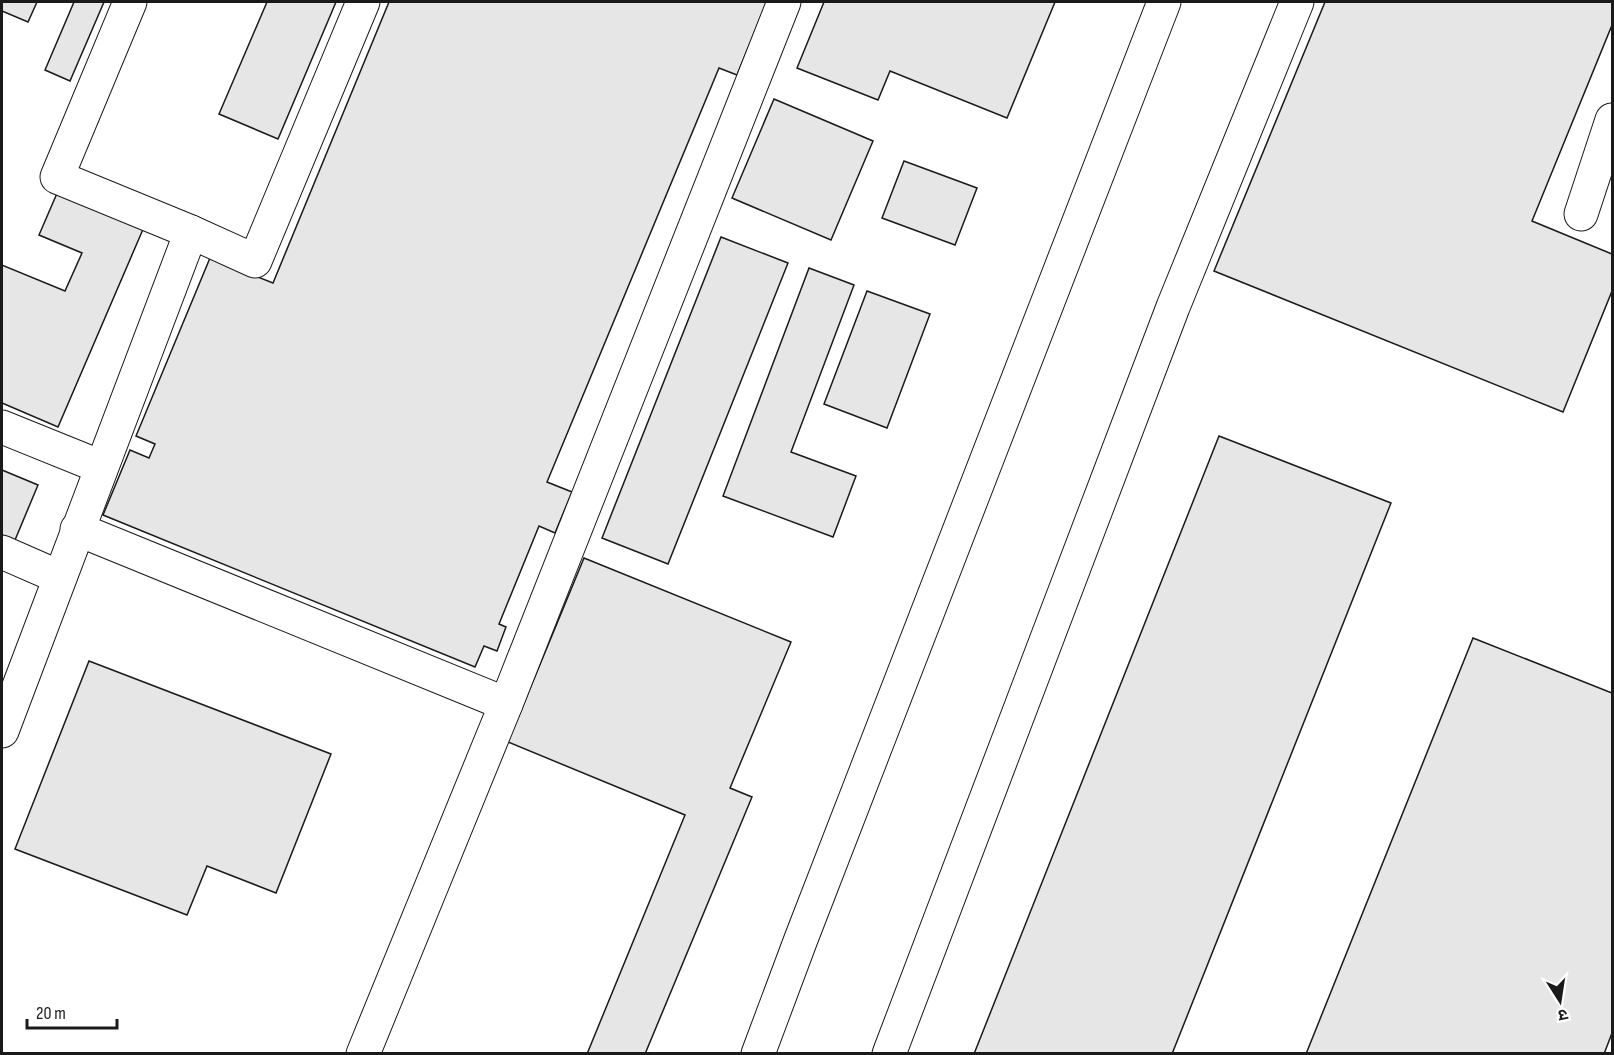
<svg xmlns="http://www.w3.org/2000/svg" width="1614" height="1055" font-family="'Sofia Sans Condensed','Noto Sans Devanagari',sans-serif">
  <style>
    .building { fill: #e6e6e6; stroke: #1a1a1a; stroke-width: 1.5 }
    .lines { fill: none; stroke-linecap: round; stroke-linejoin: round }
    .minor-casing { stroke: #1a1a1a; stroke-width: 35 }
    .minor { stroke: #fff; stroke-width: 33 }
  </style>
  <rect width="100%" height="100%" fill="#fff"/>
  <!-- building -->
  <g class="building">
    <path d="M2,2H37L28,22L2,11Z"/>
    <path d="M74,2H104L70,81L45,70Z"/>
    <path d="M267,2H336L278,139L219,114Z"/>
    <path d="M389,2H767L737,75L719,68L547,482L572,492L555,533L539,526L499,624L506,627L497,651L484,646L475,667L103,515L130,450L149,458L155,444L136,436L210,258L273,283Z"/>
    <path d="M824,2H1055L1007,118L890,71L878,100L797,68Z"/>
    <path d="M1325,2H1612V25L1532,221L1612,254V291L1563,412L1214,271Z"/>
    <path d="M774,99L873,141L831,240L732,198Z"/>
    <path d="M904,161L977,188L955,245L882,218Z"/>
    <path d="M58,191L144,227L58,427L2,403V265L65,291L82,253L39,235Z"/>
    <path d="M721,237L788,263L668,564L602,538Z"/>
    <path d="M809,268L854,285L791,452L856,476L833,537L723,496Z"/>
    <path d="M867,291L930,314L887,428L824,404Z"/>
    <path d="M1219,436L1391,503L1172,1054H974Z"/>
    <path d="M2,470L38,485L15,540L2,535Z"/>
    <path d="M584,558L791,642L730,788L752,797L645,1054H587L685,815L508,742Z"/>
    <path d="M1473,638L1612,693V1033L1604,1054H1306Z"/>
    <path d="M89,661L331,754L276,893L207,866L187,915L15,849Z"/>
  </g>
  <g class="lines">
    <defs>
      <g id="minor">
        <path d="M130,2L57,177L191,232L255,261L363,2"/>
        <path d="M1581,214L1612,120"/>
        <path d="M2,427L101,467"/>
        <path d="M77,529L506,704"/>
        <path d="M2,552L59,577"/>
        <path d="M2,731L191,232"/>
        <path d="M363,1054L506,704L784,2"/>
        <path d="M758,1054L801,939L1164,2"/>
        <path d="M889,1054L1173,307L1297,2"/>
      </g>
    </defs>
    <!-- minor casing -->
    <use href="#minor" class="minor-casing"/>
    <!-- minor -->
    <use href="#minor" class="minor"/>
  </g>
  <!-- border -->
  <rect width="1614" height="1055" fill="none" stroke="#1a1a1a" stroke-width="6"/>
  <!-- north arrow -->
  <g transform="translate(1560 1001) rotate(168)" stroke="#ffffff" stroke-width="4.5" paint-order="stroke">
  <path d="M0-4.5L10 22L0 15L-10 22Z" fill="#1a1a1a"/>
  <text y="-9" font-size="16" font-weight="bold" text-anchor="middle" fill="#1a1a1a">उ</text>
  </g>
  <!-- scale -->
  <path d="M27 1019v9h90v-9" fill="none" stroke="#1a1a1a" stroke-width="3"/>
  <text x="36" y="1019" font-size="18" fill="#1a1a1a" stroke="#ffffff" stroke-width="4.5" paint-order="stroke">20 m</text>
</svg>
